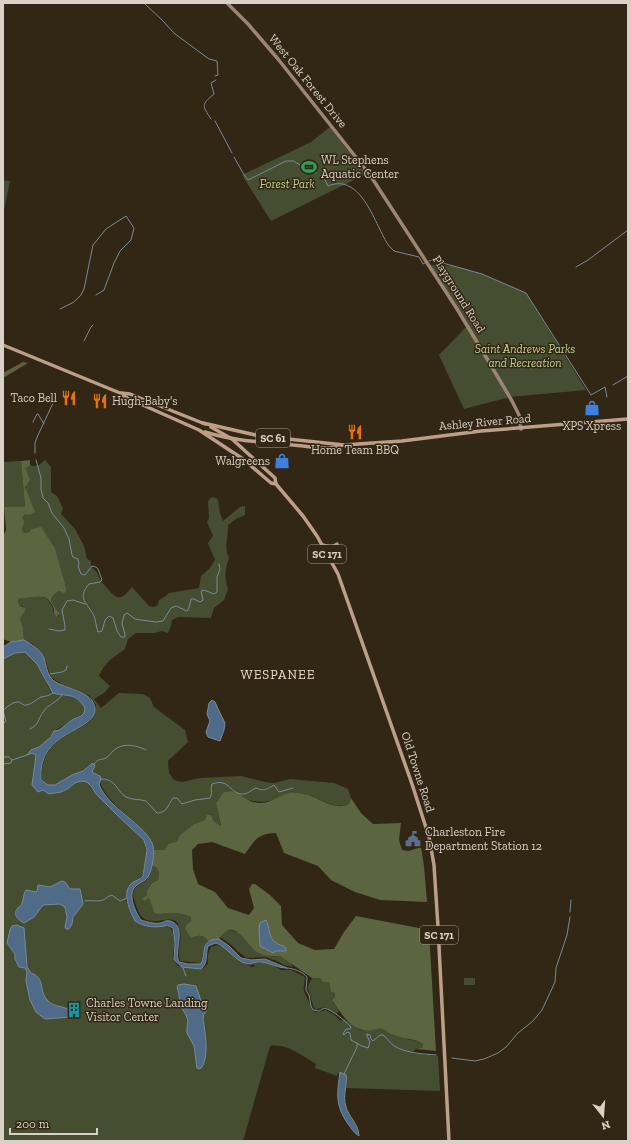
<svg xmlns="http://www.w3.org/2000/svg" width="631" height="1144" font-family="'Zilla Slab',serif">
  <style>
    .green { fill: #464e32 }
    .forest { fill: #5b6540 }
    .water { fill: #4f6b87; stroke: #788a9a }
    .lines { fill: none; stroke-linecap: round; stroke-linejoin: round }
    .stream { stroke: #788a9a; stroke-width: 1 }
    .secondary { stroke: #9d8574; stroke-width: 3.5 }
    .primary { stroke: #bd9f89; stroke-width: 3.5 }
    .labels { text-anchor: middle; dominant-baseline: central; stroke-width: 3; stroke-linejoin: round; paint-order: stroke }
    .shield { fill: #322614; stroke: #a79e91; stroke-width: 1 }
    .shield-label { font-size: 11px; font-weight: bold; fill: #d9d1c6 }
    .street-label { font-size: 12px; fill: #d9d1c6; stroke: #322614 }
    .poi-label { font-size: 12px; fill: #d9d1c6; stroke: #322614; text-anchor: start }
    .park-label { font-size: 12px; font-style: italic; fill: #c0d293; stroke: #322614 }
    .neighbourhood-label { font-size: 13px; letter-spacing: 1px; fill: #ecdcc5; stroke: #322614 }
  </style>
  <rect width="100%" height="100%" fill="#322614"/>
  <!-- green -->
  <g class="green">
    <path d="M330,127L366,174L271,221L242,175L311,142Z"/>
    <path d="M3,180L10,181L3,215Z"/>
    <path d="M429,265L455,266L482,274L526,293L586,390L510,397L464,409L439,355L467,326Z"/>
    <path d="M45,460L51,467V492L57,496L63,508L61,514L75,529L84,546L87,559L91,561V567C97,571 97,573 100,579C102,583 105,586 108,589C118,602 123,598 132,587L149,606L154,607L158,605L159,600L166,596L169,593L199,588L201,576L209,569L215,560L208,543L213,536L207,522L209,518L208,501L212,497L216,498L218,500L220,513L223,521L240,507L245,506V515L236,519L228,525C229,538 223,545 229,558C225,570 224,576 228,589L224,600L214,608L211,618L178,617L172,620L171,626L168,633L162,631L154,633H136L128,639L125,649L110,660L103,668L99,676L110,686L104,693L94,699L101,708L119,693L143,694L150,698L154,707L185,730L188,742L168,761L169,773L174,780L182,782L200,778L241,776L265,782L274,783L290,779L334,783L348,789L351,798L349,804C333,811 319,796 303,794C299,794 294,793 290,793C286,794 281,797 276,799C260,805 248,801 233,792L220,798L216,803L221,827L217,825L211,818L194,824L180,835L177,841L168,844L164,850H153C153,829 108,808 100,782L101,780L100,775L92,772L95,765L92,762L82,771L72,775L65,780L55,785H48L42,780C40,756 52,742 73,731C80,728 89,724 93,717C95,714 95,709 96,705L90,696L80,691L63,685L51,677L44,656L33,644L24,640L23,627L20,619L23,614V606L19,605L18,599C27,598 35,596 45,597L52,606L54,614L59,617V611L56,609L51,601L53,594L60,591L63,578L55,548L41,528L31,529L29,532L24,533L22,529L25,521L22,518L25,514L26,469L30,465C37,468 40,464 45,460Z"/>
    <path d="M21,461L25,507H3V462Z"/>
    <path d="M25,652C35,659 40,668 45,679C47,683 48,688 51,690C62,700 72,688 85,708L84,713L54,731L51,737L39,747L36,755L32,785L43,790L69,788L75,783L81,781L87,782L92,787L96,794L144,840C147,851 149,867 141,877C137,881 132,883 128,886L126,900L134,920C139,925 150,928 157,928C161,928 166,924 169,927C173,929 174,937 174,941C175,948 172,954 173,960L178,966L182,967L202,969L208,964V954L211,947L218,945L224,948L244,963L252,967L255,966L252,963H269L281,970H291L305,977C305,982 303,987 304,991C305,994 312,1009 314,1012H319L325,1010L333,1014L341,1021L344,1019L360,1030L371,1031L377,1028L384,1029L391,1034L411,1040L420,1041L423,1044V1047L416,1049L412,1053L438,1056L440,1091L345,1088L347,1078L337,1073V1076L315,1068L316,1064C302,1056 287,1043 270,1046L243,1141H3V659L15,653Z"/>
    <path d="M152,866L156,867L159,872L158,880L152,883L146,892L147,895L143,899L149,898L154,913C161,915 164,913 171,913C178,913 185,914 191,917V921L186,925L185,929L191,938C198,935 203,934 208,941L205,944L201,963L180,961C176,947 186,937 176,921C167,917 161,922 152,921C141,920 139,914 136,905C134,900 132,895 134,890C138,883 145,883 148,878C150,875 151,869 152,866Z"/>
    <path d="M230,930L238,932L252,948L273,957L280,956L290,962L293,967L284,965L277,961L265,957L247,958L237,951L233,946L220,937L224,932Z"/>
    <path d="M318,977L321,978L323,982H329L331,992L335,993V997L332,1000L339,1011L337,1014L324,1007L315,1010C314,1009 308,989 308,988C308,985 310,981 312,978Z"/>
    <rect x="464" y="978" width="11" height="7"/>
  </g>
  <!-- forest -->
  <g class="forest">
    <path d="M23,362L28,363L3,378V373Z"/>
    <path d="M30,460V465L26,469L30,480L25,487L35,512L30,515L25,514L22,518L25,521L22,529L24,533L29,532L31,529L41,527L55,548L66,588V592L63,593L60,591C54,593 52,596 51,601L56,609L60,613L57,617L54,614C55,607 50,601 45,597C35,596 27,598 18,599L19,605L26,609L20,619L23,627L24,640L11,642L3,639V536L6,530L4,507H25L21,461Z"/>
    <path d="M224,792C227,792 231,791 234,792C243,795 248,803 260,803C273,803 279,795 289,793C294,792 303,794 308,795C322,799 334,811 349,804L351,798L361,813L373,824L401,823L399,840L402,850L409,851L421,847L424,866L427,902L380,900L355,892L331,880L318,866L284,853L276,833C257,834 256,839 245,854L212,842L198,844L192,850L193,869L198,884L215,892L228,908L249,915L254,908L249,889L252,884H255L270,895L281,906L282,925L298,943L315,950L334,949L344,932L356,916L424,929L429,931L436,1051L416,1049L423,1047V1044C419,1040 409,1039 403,1038C400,1037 394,1035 391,1034C388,1033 386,1030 383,1029C377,1027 374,1031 368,1031C349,1029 342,1014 332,1000L335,997V993L331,992L329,982H323L320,978H312L280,956C273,957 265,956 259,953C245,947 236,914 219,939L208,941C203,934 198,935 191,938L185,929L186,925L191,921V917C184,914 178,913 171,913C164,913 160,915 154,913L149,898L145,901L142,899L147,895L146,892L152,883L158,880L159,872L156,867L152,866L153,850H164L168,844L177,841L180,835L194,824L205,820L207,815H211C212,820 216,824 221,826L216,803Z"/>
  </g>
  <!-- water -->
  <g class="water">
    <path d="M24,640C31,644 41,650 44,658C46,665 47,673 51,678C61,690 94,689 95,709C95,733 37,729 41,780L48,785H55L72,775L83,771L92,763L95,765L92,772L100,776L101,779L99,784C107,808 148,826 153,846C155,854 152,870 148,877C145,882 137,883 134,888C128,897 136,913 141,920C147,922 154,924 161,923C164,922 165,920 170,921C188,926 173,951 179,962L188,964H201C207,951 199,940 219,939L229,946L241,958L251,960L265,959L287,968C273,968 267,959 252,963V964C237,965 229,948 216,943L208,946C205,955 209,962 201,969L182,967L174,960L175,943L173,928L167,925C157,929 144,927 135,921C130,911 121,892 132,883C136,880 140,880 143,876L147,850L144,840L118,816L96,794L92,787L87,782L81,781L75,783L69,788L61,792L49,794L43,790L38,792L32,785L36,755L32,753L27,755L31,750L39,747L51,737L54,731L59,730L72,720L81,716L84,713L85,708C75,692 68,697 53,693L37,664L25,652L15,653L3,659V647L11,642Z"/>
    <path d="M212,700L215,702L220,713L225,723L224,730L220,741L208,737L206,732L210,721L207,714L209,703Z"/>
    <path d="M62,881L65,882L70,889H80L83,904L73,917L72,924L69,929H66L65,927L67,917L65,907L60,904L43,905L34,917L24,923C18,920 12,914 18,908C22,904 21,907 22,903C24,898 23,894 26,890L36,892L37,891L38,885L50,887Z"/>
    <path d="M266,920C270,927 268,937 275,942C278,945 283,945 286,948V951H276L273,953L260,946L259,928L260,923Z"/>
    <path d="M17,925L24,928L27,967L31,973C46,978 38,991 48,1001C55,1008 65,1005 71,1012L70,1017L45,1019L36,1012L30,1000L26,981L27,972L25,968L19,967L15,959V954L7,943L10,930L12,926Z"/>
    <path d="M184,984L196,986L201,1001L207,1010L204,1014L203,1019C205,1030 210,1061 200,1069L197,1068L194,1046L187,1033V1027L188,1021L186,1015L180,1005L179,994L177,987L178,985Z"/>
    <path d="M340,1072L346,1075C348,1083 342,1096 346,1107C349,1117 359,1125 359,1136C354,1133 352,1129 348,1124C335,1105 337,1094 340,1072Z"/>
  </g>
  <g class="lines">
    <!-- stream -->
    <g class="stream">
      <path d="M144,3L162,20L175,34L209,59L217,61L218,75L215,76"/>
      <path d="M211,119C202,105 201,105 214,94L211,83L216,80"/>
      <path d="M215,121L232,153"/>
      <path d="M234,157L243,173L248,180L286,161H293L316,173"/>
      <path d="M320,176L324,178L328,186C362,172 375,226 389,246L394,251L419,257L423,264L425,263"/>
      <path d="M429,261L432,260L482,274L526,293L591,395L605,387L607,397"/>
      <path d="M576,267L588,260L628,230"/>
      <path d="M60,309L74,302L81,295L84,289L93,245L106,229L126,216L134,228L131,240L120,251L114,263L104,290L96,295"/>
      <path d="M84,341L91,327L93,325"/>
      <path d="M613,385L628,376"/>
      <path d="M33,422L37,414H38L44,424"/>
      <path d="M35,453V443L38,435L54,401"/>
      <path d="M36,460L41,478V489L43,498L48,503L52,513L64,528L69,539L72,555L73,557L78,559L79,564L78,566L81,574L85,575L92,566L96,567L98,569L102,580L100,582L89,584C76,599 88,603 94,616C96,621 96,627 98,632L102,631L105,620L109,616L113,618L117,631L121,637H125V634L122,624L124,615L127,613L135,619L141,620L156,622L163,621L171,608L176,606L187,611L189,608L191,599H194L200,602L203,600L201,591L204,590L214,594L217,592V577L220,569L219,564"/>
      <path d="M49,629L59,631L65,630V626L62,610L67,601L73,600L85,604"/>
      <path d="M50,674L62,672L66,670L67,666"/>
      <path d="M3,724L6,721L3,711C6,707 14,701 19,702C22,703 23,706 27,705C32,704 37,699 41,697C46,696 49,696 53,693"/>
      <path d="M30,729C39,725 38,719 43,712C48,704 58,702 62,695"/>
      <path d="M3,757H9L12,760"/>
      <path d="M3,764L11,763L12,760L27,755"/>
      <path d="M93,765C100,757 99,761 106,758C109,756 111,753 113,751C123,742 135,745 146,750"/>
      <path d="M101,779C116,778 117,792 126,797C132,800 140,799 146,801L157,813C167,813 168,805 173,798H177L182,804L195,800L210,798C213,793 210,789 212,784C229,778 229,792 241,794C247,795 251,790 256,788C264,792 267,789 274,785L279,792L293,788"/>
      <path d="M85,901C90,900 99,902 103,900C107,898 108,896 112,895L120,901L127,898"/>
      <path d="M570,912L571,900"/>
      <path d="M183,968L186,976"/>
      <path d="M286,968C293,968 303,972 307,977L306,990L309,995L311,1006L313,1010L319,1011L324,1008C334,1011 344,1020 351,1027L350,1029H346L343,1034L344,1035L347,1032L350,1033L351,1040L362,1046L368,1048L370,1042L367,1036V1034L370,1035L371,1039L373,1041L380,1035H383C387,1038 391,1044 394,1046C406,1053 423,1054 436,1055"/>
      <path d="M452,1058L475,1061L484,1059L498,1053L506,1047L518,1033L533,1021L542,1010L555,982L556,968L567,935L570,917"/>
      <path d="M344,1074L357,1047V1043"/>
    </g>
    <!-- secondary -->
    <path class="secondary" d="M227,3L248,24L278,59L370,175L457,309L483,352L512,401L519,415L521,429"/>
    <!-- primary -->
    <g class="primary">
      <path d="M3,345L120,393L127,398L199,430L243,459L271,483L276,484L303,516L317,536L338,574L412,784L429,837L434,865L438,927L449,1141"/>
      <path d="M121,393L130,394L205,424"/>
      <path d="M203,423L260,436L344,445L402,441L481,431L628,419"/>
      <path d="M211,427L232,439L275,478L276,484"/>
      <path d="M205,432C234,441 263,442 293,445C308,446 328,451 343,445"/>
      <path d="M322,545C328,546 332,548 337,544"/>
    </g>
  </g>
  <!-- icons -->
  <defs>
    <symbol id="stadium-bare" viewBox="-9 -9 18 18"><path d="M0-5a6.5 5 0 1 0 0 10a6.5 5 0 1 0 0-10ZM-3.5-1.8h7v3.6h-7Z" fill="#2e9e5b" stroke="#322614" stroke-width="2.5" paint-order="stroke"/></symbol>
    <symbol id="restaurant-bare" viewBox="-9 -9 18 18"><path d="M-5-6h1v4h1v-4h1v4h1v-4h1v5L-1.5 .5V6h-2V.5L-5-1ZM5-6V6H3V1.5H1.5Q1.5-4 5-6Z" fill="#e8710a" stroke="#322614" stroke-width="2.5" paint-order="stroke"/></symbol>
    <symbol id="shop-bare" viewBox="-9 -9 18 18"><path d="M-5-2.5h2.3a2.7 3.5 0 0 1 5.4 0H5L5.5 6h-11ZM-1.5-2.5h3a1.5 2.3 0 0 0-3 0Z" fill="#3f7fe0" stroke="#322614" stroke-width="2.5" paint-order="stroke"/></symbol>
    <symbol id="civic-bare" viewBox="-9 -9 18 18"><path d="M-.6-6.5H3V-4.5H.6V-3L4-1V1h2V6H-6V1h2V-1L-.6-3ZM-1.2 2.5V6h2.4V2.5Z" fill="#5c6f8a" stroke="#322614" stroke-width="2.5" paint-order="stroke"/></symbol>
    <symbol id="building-bare" viewBox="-9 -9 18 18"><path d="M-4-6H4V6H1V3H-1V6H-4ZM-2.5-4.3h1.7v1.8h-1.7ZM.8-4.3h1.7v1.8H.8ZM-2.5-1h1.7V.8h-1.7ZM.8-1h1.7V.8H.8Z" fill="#0f9aa8" stroke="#322614" stroke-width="2.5" paint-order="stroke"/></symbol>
  </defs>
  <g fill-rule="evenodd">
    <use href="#stadium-bare" x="298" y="156" width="22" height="22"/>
    <use href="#restaurant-bare" x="58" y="387" width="22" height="22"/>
    <use href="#restaurant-bare" x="89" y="390" width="22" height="22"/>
    <use href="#shop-bare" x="581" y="397" width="22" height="22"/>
    <use href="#restaurant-bare" x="344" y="421" width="22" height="22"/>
    <use href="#shop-bare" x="271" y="450" width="22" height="22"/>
    <use href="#civic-bare" x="402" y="828" width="22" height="22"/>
    <use href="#building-bare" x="63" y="999" width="22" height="22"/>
  </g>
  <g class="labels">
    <!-- shield labels -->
    <g class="shield">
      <rect x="256" y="429" width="34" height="18" rx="3"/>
      <rect x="308" y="545" width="38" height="18" rx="3"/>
      <rect x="420" y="926" width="38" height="18" rx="3"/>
    </g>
    <g class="shield-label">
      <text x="273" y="438">SC 61</text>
      <text x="327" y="554">SC 171</text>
      <text x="439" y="935">SC 171</text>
    </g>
    <!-- street labels -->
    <g class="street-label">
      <text transform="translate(308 81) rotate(51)">West Oak Forest Drive</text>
      <text transform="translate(459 294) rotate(58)">Playground Road</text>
      <text transform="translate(485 422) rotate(-5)">Ashley River Road</text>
      <text transform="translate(418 772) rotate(72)">Old Towne Road</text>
    </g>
    <!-- poi labels -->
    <g class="poi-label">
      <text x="321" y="160">WL Stephens<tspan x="321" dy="14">Aquatic Center</tspan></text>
      <text x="57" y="398" text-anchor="end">Taco Bell</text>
      <text x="112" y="401">Hugh-Baby's</text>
      <text x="592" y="426" text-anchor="middle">XPS Xpress</text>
      <text x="355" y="450" text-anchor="middle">Home Team BBQ</text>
      <text x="270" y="461" text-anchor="end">Walgreens</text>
      <text x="425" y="832">Charleston Fire<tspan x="425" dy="14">Department Station 12</tspan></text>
      <text x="86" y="1003">Charles Towne Landing<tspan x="86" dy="14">Visitor Center</tspan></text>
    </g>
    <!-- park labels -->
    <g class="park-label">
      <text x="287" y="184">Forest Park</text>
      <text x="525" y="349">Saint Andrews Parks<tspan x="525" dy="14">and Recreation</tspan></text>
    </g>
    <!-- neighbourhood labels -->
    <g class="neighbourhood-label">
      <text x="278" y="674">WESPANEE</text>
    </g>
  </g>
  <!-- border -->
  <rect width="631" height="1144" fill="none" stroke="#d9d1c6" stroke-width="8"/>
  <!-- north arrow -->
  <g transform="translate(603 1116) rotate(163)" stroke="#322614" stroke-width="3" paint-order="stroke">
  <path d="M0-3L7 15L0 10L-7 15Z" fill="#d9d1c6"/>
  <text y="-6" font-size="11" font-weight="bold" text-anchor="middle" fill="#d9d1c6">N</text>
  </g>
  <!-- scale -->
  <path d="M10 1128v6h87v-6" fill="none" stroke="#d9d1c6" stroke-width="2"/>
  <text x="16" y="1128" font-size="12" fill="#d9d1c6" stroke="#322614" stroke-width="3" paint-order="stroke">200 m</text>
</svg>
